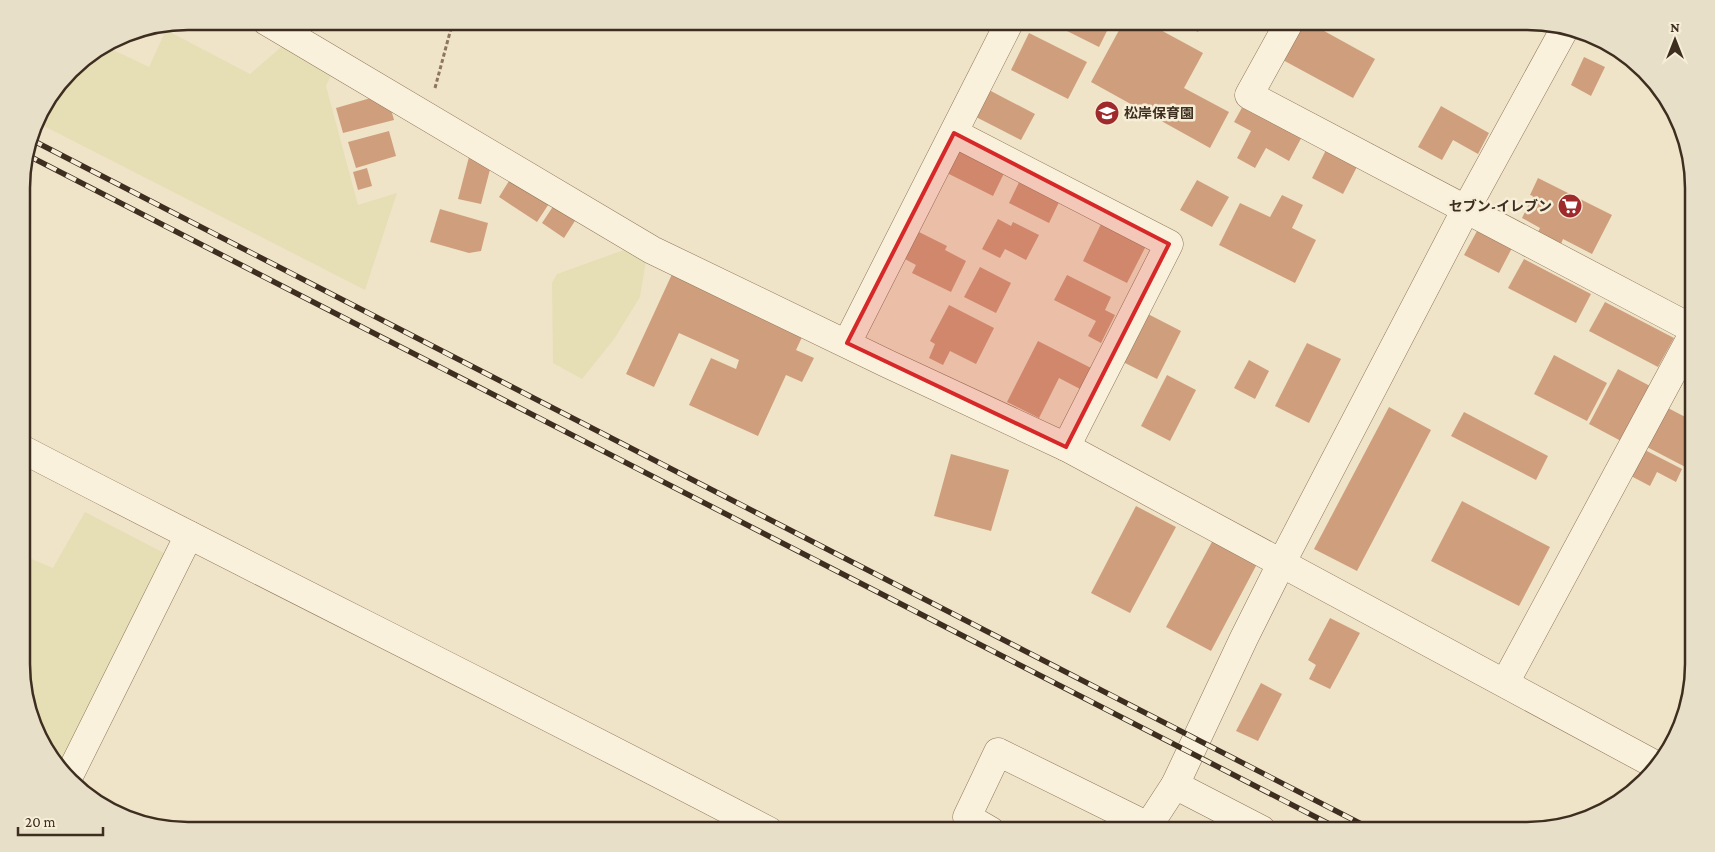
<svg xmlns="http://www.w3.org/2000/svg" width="1715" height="852" font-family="'Crimson Pro','Noto Sans JP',serif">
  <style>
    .farmland { fill: #e6deb5 }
    .building { fill: #cf9f7d }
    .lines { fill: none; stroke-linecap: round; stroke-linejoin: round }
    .minor-casing { stroke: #8d765c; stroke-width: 29 }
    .path { stroke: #8d765c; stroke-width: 3; stroke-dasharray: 4 2.5; stroke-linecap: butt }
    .minor { stroke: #faf1dc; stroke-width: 28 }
    .rail-casing { stroke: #3d2e20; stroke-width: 5.5 }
    .rail { stroke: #f7eed8; stroke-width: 4; stroke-dasharray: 11; stroke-linecap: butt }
    .marked { fill: #d62828; fill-opacity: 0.2; stroke: #d62828; stroke-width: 4; stroke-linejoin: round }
    .labels { text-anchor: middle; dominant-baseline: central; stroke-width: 5; stroke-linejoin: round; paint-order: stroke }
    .poi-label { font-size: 14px; font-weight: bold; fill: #3d2e20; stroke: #f7eed8; text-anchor: start }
    .rim { fill: none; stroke: #3d2e20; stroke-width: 2.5 }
  </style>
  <rect width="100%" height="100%" fill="#f0e4c8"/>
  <!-- farmland -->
  <g class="farmland">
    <path d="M166,30L250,74L287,42L334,69L326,86L358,205L397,193L365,290L36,122L38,115L78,63L105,46L149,67Z"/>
    <path d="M624,250L646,261L640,297L614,339L582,379L553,363L552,283L557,274Z"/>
    <path d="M85,512L164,553L58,767L56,765L23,686L22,555L53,568Z"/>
  </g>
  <!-- building -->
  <g class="building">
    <path d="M1047,21H1112L1099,47Z"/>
    <path d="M1124,21H1144L1203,53L1184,88L1229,112L1210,148L1091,82Z"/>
    <path d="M1176,21H1203L1198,32Z"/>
    <path d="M1302,21H1306L1375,59L1353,98L1281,59Z"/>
    <path d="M1029,33L1087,62L1068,99L1011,70Z"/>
    <path d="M1584,57L1605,67L1591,96L1571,85Z"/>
    <path d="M989,90L1035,114L1021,140L976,117Z"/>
    <path d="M381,95L389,102L394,120L343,133L336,108Z"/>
    <path d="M1249,95L1305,131L1289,161L1266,148L1255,168L1237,158L1251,131L1234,122Z"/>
    <path d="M1441,106L1489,133L1478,154L1453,140L1442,160L1418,147Z"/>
    <path d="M389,131L396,156L356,168L348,142Z"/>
    <path d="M962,144L1007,167L993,196L947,173Z"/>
    <path d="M1329,144L1360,161L1343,194L1312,178Z"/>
    <path d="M470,153L493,158L481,204L458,199Z"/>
    <path d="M367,168L372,186L358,190L353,172Z"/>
    <path d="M515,171L554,196L537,222L499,197Z"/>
    <path d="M1023,174L1063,194L1049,223L1009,203Z"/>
    <path d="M1538,178L1612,215L1592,254L1563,239L1561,244L1538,232L1540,228L1522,218L1533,196L1530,195Z"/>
    <path d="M1197,180L1229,197L1212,227L1180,210Z"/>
    <path d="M1282,195L1303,205L1292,228L1316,240L1295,283L1219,245L1240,203L1270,217Z"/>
    <path d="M558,199L580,213L564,238L542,223Z"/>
    <path d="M440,209L488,223L481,251L469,253L430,242Z"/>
    <path d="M998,219L1011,226L1013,222L1039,235L1026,260L1005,249L1000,258L982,249Z"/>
    <path d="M1103,220L1148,242L1127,283L1083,261Z"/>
    <path d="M917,231L947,246L945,250L966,261L951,292L912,273L916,265L903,258Z"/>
    <path d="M1477,231L1512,248L1499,273L1464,255Z"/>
    <path d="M1524,259L1591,294L1576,323L1508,288Z"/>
    <path d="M980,267L1011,283L996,313L964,297Z"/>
    <path d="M673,272L804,333L796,350L814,358L802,382L786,375L758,436L689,405L711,358L736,369L739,360L679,333L654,387L626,374Z"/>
    <path d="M1067,275L1111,297L1105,310L1115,315L1101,343L1088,336L1096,321L1054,300Z"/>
    <path d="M1605,302L1674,338L1658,367L1589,331Z"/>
    <path d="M949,305L994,328L976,364L950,351L943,365L929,358L935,344L930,341Z"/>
    <path d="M1148,314L1181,331L1157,379L1123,362Z"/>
    <path d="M1038,341L1095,370L1084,391L1059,378L1039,418L1007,402Z"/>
    <path d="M1307,343L1341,359L1309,423L1275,406Z"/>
    <path d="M1554,355L1607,383L1587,421L1534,394Z"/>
    <path d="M1249,360L1269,371L1255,399L1234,388Z"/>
    <path d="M1618,369L1650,386L1621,441L1589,424Z"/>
    <path d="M1167,375L1196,390L1170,441L1141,426Z"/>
    <path d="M1389,407L1431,430L1357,571L1314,549Z"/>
    <path d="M1668,408L1693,421V471L1647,447Z"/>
    <path d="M1464,412L1548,456L1536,480L1451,436Z"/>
    <path d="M1643,449L1682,469L1676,482L1657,472L1650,486L1629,475Z"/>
    <path d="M951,454L1009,470L991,531L934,516Z"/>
    <path d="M1462,501L1550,547L1519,606L1431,561Z"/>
    <path d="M1136,506L1176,527L1130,613L1091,593Z"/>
    <path d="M1213,540L1257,564L1211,651L1166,627Z"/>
    <path d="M1330,618L1360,633L1330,689L1309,679L1316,665L1308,660Z"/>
    <path d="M1261,683L1282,694L1258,741L1236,731Z"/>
  </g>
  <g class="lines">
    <defs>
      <g id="minor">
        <path d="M266,21L652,250L888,364L1066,447L1654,764"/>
        <path d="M1290,21L1249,95L1693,329"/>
        <path d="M954,133L1169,244L1066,447"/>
        <path d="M847,343L1010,21"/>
        <path d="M22,449C270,578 521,701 769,831"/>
        <path d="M1505,683L1693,334"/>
        <path d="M69,776L189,535"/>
        <path d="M1175,785L1262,830"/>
        <path d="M991,831L967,817L998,752L1148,826"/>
        <path d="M1145,831L1175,785L1244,638L1282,562L1466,209L1564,30"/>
      </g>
    </defs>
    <!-- minor casing -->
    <use href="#minor" class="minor-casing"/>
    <!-- path -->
    <path class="path" d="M435,88L453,21"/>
    <!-- minor -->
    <use href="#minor" class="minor"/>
    <defs>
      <g id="rail">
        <path d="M32,140L1373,830"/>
        <path d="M27,155L1341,830"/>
      </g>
    </defs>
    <!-- rail casing -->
    <use href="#rail" class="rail-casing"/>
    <!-- rail -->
    <use href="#rail" class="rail"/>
  </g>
  <!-- marked area -->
  <path class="marked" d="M954,133L1169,244L1066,447L847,343Z"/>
  <!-- icons -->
  <defs>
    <symbol id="school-disc" viewBox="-11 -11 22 22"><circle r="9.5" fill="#9e2a2b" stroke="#f7eed8"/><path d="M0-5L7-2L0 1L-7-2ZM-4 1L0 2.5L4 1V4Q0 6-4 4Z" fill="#fff"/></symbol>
    <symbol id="supermarket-disc" viewBox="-11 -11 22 22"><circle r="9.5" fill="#9e2a2b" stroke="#f7eed8"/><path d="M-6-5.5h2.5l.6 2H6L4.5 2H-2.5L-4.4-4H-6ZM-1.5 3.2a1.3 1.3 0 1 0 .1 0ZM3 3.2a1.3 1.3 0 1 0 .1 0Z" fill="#fff"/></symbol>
  </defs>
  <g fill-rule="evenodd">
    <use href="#school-disc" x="1093" y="99" width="28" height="28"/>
    <use href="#supermarket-disc" x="1556" y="192" width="28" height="28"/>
  </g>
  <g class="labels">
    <!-- poi labels -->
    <g class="poi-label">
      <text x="1124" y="113">松岸保育園</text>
      <text x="1552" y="206" text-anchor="end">セブン-イレブン</text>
    </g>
  </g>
  <!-- crop -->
  <path d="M0 0H1715V852H0ZM188 30H1527A158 158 0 0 1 1685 188V664A158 158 0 0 1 1527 822H188A158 158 0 0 1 30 664V188A158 158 0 0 1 188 30Z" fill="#e8dfc9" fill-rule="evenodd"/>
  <path class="rim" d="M188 30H1527A158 158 0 0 1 1685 188V664A158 158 0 0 1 1527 822H188A158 158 0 0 1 30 664V188A158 158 0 0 1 188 30Z"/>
  <!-- north arrow -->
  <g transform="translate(1675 40)" stroke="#f7eed8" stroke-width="4" paint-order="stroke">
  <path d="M0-4L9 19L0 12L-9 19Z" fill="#3d2e20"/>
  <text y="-8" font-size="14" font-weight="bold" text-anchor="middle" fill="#3d2e20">N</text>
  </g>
  <!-- scale -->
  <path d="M18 827v8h85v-8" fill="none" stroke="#3d2e20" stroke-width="2.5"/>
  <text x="25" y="827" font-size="15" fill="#3d2e20" stroke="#f7eed8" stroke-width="4" paint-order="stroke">20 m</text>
</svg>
